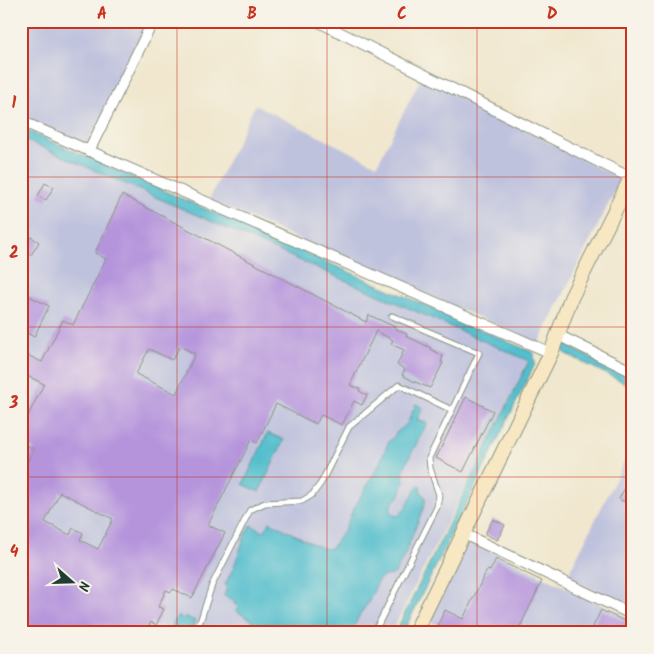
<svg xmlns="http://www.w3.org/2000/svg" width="654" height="654" font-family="Kalam,sans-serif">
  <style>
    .industrial { fill: #bfc2dd }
    .water { fill: #52becd; stroke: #387e80 }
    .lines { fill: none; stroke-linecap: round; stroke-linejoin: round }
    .stream { stroke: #52becd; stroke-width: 4 }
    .building { fill: #b594dc; fill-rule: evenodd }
    .lane-casing { stroke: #889281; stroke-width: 7 }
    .street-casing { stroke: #889281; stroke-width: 12 }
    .secondary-casing { stroke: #889281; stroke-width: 16 }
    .lane { stroke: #fff; stroke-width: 5 }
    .street { stroke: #fff; stroke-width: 10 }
    .secondary { stroke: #f7e8c3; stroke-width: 14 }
    .grid { fill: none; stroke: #c8321e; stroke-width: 1; stroke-opacity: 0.55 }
    .neatline { fill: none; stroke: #c8321e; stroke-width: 2 }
    .grid-label { font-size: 16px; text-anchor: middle; font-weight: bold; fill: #c8321e }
  </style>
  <rect width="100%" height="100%" fill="#f7f3e8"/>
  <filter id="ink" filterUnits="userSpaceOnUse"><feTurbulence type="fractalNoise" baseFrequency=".02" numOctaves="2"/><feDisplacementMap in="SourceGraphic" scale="10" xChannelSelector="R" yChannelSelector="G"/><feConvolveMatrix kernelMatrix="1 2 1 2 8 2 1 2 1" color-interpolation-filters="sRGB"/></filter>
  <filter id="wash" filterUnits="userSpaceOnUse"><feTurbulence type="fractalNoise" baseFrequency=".0096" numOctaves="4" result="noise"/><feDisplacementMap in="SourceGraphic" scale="20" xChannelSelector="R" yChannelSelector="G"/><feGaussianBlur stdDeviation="1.12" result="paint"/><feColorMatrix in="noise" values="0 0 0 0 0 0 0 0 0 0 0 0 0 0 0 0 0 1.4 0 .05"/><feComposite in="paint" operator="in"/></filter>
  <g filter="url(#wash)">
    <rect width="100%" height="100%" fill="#f0e7ce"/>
    <!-- industrial -->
    <g class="industrial">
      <path d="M21,21H149L89,142L84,146L21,119Z"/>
      <path d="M421,78L621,179L539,343L209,200L255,105L377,165Z"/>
      <path d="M21,138L529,361L391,633H21Z"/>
      <path d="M633,444V609L567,577Z"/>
      <path d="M467,540L633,620V633H453L427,620Z"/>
    </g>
    <!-- water -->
    <g class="water">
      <path d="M21,128L534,353L535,364L403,633H395L529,361L21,138Z"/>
      <path d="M563,344L633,378V387L564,353Z"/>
      <path d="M416,404L423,408L417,420L427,423L406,464L403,473L404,483L399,497L394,501L391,505L390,511L393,515L398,516L404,510L419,484L421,486L420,490L425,497V504L405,554L395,573L392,575L384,576L379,579L368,603L360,614L351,633H251L253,625L251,620L236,611L238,606L234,604L235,601L224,596L227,587L225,584L233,569L246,533L251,525L264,532L270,522L319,547L326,549L331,548L344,531L353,510L378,467L389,441L394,437L396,433L407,424Z"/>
      <path d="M268,433L284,440L259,492L243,484Z"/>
      <path d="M177,616L184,619L185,616L195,621L189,633H169Z"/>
    </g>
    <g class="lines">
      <!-- stream -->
      <g class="stream">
        <path d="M21,31L26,21"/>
        <path d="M427,626L441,633"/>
      </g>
    </g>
    <g id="blocks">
      <!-- building -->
      <g class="building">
        <path d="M45,183L54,187L46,200L38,196Z"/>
        <path d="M122,195L366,322L369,315L397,328L396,329L407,334L406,336L431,348L430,349L443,356L441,362L443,363L430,388L415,382L402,375L405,369L397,365L404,350L391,344L393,340L376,331L350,385L360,389L359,391L367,395L362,405L354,401L342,425L321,415L316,424L276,404L257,443L251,440L208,525L225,533L192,598L173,589L171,592L166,590L158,607L164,609L156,625L151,622L146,633H21V474L34,449L21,443V429L44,384L21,373V352L42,362L63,320L73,325L106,259L95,253ZM180,346L195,354L176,394L136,374L149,349L172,360ZM60,492L113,519L98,549L80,540L83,533L73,528L70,535L45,522Z"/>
        <path d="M31,237L39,242L31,255L23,251Z"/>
        <path d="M21,292L49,306L34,337L21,330Z"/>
        <path d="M466,397L493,411L463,472L436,458Z"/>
        <path d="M633,472V506L619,499Z"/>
        <path d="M493,519L505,525L497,540L485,534Z"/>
        <path d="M496,559L542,581L517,633H455L438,624L445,610L463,619L487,570L490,571Z"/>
        <path d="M601,610L633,625V633H590Z"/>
      </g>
    </g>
  </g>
  <g filter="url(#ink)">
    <use href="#blocks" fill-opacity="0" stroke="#889281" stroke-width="1"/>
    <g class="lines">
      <defs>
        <g id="lane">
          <path d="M194,633L201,619L212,585L250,510L265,503L302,501L312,495L321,483L349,427L399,385L452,410L479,353L392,316"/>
          <path d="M374,633L437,507L439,495L430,468L429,458L452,410"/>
        </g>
        <g id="street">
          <path d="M317,21L633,179"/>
          <path d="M21,121L551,353"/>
          <path d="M89,151L153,21"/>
          <path d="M558,335L633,372"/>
          <path d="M464,534L633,615"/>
        </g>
        <path id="secondary" d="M415,633L551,353L571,298L633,174"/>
      </defs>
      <!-- lane casing -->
      <use href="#lane" class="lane-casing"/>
      <!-- street casing -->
      <use href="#street" class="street-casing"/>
      <!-- secondary casing -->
      <use href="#secondary" class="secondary-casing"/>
      <!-- lane -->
      <use href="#lane" class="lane"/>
      <!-- street -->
      <use href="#street" class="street"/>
      <!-- secondary -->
      <use href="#secondary" class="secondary"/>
    </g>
  </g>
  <!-- grid -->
  <path class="grid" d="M177,21V633M327,21V633M477,21V633M21,177H633M21,327H633M21,477H633"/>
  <!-- margin -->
  <rect width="654" height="654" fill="none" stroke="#f7f3e8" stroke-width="55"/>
  <!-- north arrow -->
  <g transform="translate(72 582) rotate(110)" stroke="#f7f3e8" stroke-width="4" paint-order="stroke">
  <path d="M0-4L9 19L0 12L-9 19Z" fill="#1f3d34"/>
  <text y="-8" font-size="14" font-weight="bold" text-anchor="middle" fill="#1f3d34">N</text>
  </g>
  <rect x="28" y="28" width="598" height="598" class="neatline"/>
  <g class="grid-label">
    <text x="102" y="19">A</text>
    <text x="252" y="19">B</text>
    <text x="402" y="19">C</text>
    <text x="552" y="19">D</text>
    <text x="14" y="108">1</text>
    <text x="14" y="258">2</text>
    <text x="14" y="408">3</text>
    <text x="14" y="557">4</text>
  </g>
</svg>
